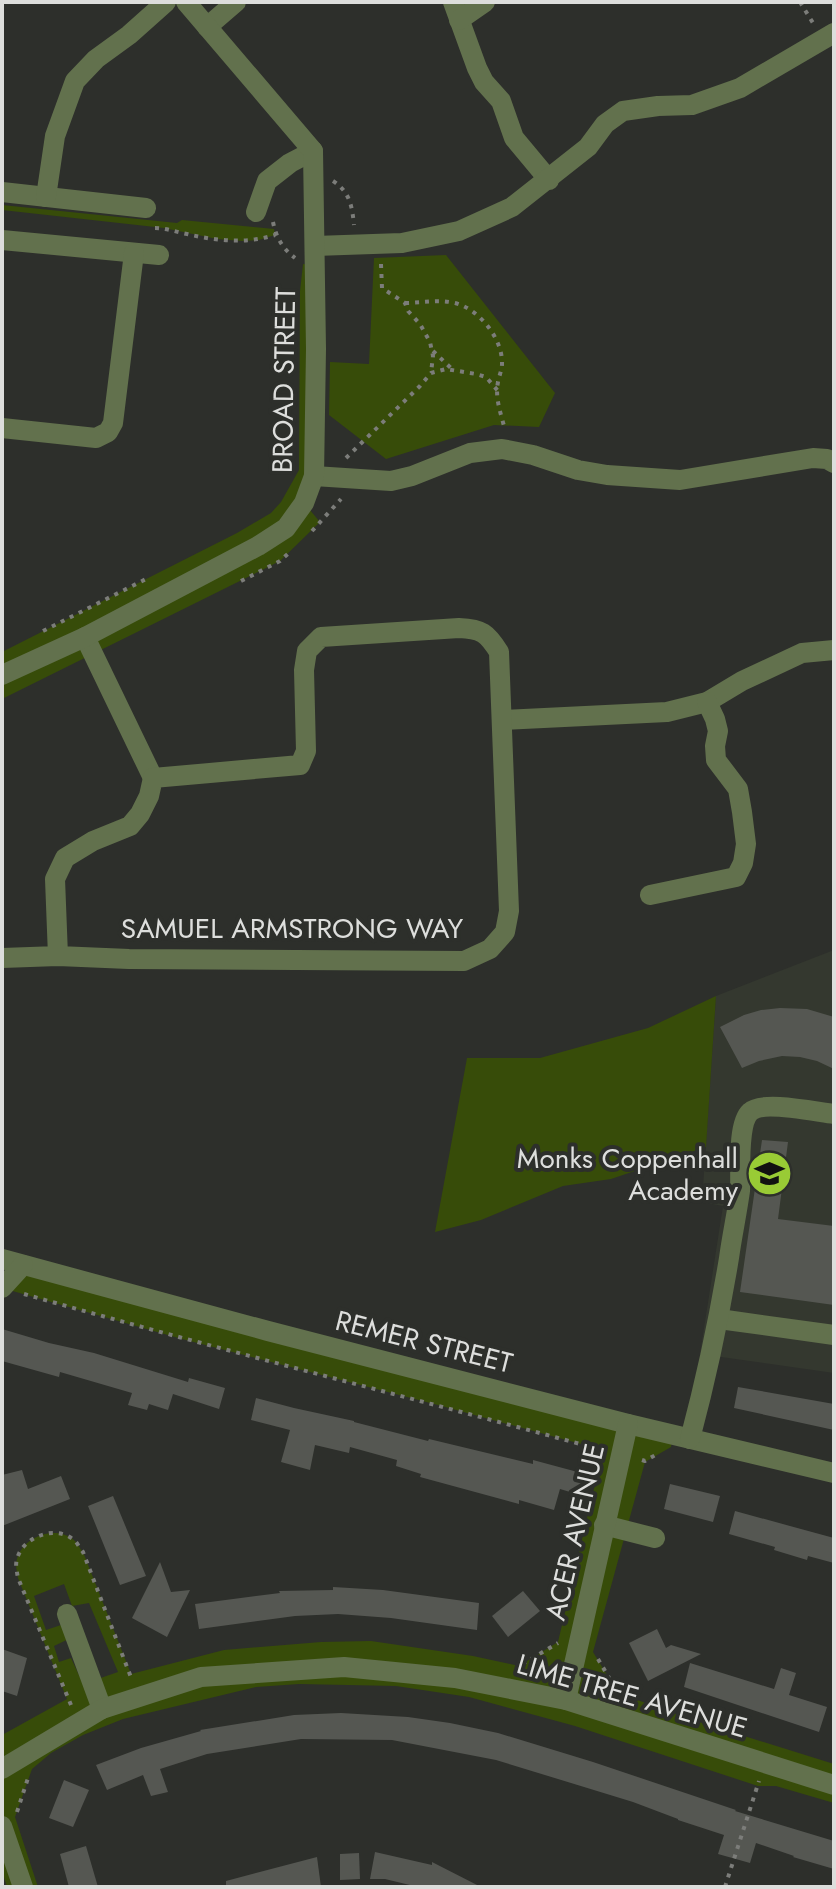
<svg xmlns="http://www.w3.org/2000/svg" width="836" height="1889" font-family="Jost,sans-serif">
  <style>
    .built { fill: #34382f }
    .green { fill: #374c09; fill-rule: evenodd }
    .building { fill: #555752 }
    .lines { fill: none; stroke-linecap: round; stroke-linejoin: round }
    .path { stroke: #7c7d7a; stroke-width: 4; stroke-dasharray: 4 6; stroke-linecap: butt }
    .minor { stroke: #62714d; stroke-width: 20 }
    .labels { text-anchor: middle; dominant-baseline: central; stroke-width: 8; stroke-linejoin: round; paint-order: stroke }
    .street-label { font-size: 28px; fill: #dddedc; stroke: #2d2f2b }
    .poi-label { font-size: 28px; fill: #dddedc; stroke: #2d2f2b; text-anchor: end }
  </style>
  <rect width="100%" height="100%" fill="#2d2f2b"/>
  <!-- built -->
  <path class="built" d="M834,950V1373L700,1354L723,1206L702,1202L716,996Z"/>
  <!-- green -->
  <g class="green">
    <path d="M2,205L177,223L182,220L274,229L275,235L259,240L242,241L217,239L164,228L2,210Z"/>
    <path d="M446,255L555,393L539,427L494,425L386,459L329,415L330,362L369,364L374,258Z"/>
    <path d="M303,264L315,266L304,503L320,522L280,561L2,699V652L237,533L271,513L281,502L299,470L300,291Z"/>
    <path d="M716,996L706,1147L611,1179L563,1186L481,1220L435,1232L467,1058H540L648,1028Z"/>
    <path d="M23,1265L673,1435L671,1447L645,1462L593,1652L618,1693L693,1720L834,1764V1803L776,1786H758L575,1726L469,1697L396,1686L299,1684L256,1687L123,1719L83,1735L51,1753L32,1769L15,1817L38,1887H7L2,1871V1735L67,1699L18,1578C17,1572 15,1565 17,1559C23,1536 57,1524 75,1541C78,1544 80,1549 83,1552L131,1674L224,1650L321,1642L371,1641L473,1656L519,1666L558,1642L603,1450L438,1405L182,1339L2,1288ZM64,1584L72,1606L89,1603L118,1672L83,1684L71,1658L59,1662L54,1646L75,1636L70,1622L46,1630L34,1596Z"/>
  </g>
  <!-- building -->
  <g class="building">
    <path d="M780,1008L807,1009L834,1017V1069L817,1061L800,1057L782,1056L759,1061L742,1068L720,1027L744,1015L761,1010Z"/>
    <path d="M762,1140L788,1142L778,1219L834,1226V1305L740,1292Z"/>
    <path d="M2,1329L49,1343L94,1353L188,1382L189,1378L225,1388L219,1409L173,1394L168,1410L149,1404L147,1410L128,1405L132,1393L60,1372L59,1377L2,1361Z"/>
    <path d="M738,1387L834,1404V1430L734,1408Z"/>
    <path d="M256,1398L294,1408L354,1421V1422L428,1441L429,1439L533,1464V1460L585,1474L580,1495L560,1489L554,1510L519,1500V1504L420,1477L421,1474L396,1466L397,1460L350,1447L349,1453L315,1445L310,1470L281,1462L290,1430L251,1420Z"/>
    <path d="M22,1470L28,1489L61,1476L70,1499L2,1526V1475Z"/>
    <path d="M670,1484L720,1496L713,1522L664,1509Z"/>
    <path d="M113,1496L146,1576L120,1585L88,1506Z"/>
    <path d="M735,1511L834,1538V1563L808,1556L807,1560L774,1550L775,1547L729,1534Z"/>
    <path d="M160,1562L171,1592L190,1590L167,1637L132,1618Z"/>
    <path d="M333,1587L383,1590L479,1603L477,1630L391,1618L338,1614L295,1616L199,1629L195,1604L280,1593L279,1591L333,1590Z"/>
    <path d="M523,1591L540,1611L508,1637L492,1616Z"/>
    <path d="M657,1629L666,1648L671,1645L701,1654L648,1681L629,1643Z"/>
    <path d="M2,1649L27,1658L17,1696L2,1691Z"/>
    <path d="M690,1663L774,1689L781,1668L796,1673L789,1695L827,1707L819,1732L684,1687Z"/>
    <path d="M341,1713L408,1717L450,1723L498,1733L593,1762L736,1810L735,1811L834,1841V1869L793,1857L794,1856L756,1843L750,1863L718,1854L724,1835L678,1820V1819L633,1802L496,1760L392,1740L301,1739L207,1754L160,1769L168,1792L151,1796L143,1775L107,1790L96,1765L141,1748L201,1731L200,1730L294,1715Z"/>
    <path d="M64,1780L89,1790L73,1827L49,1818Z"/>
    <path d="M86,1846L98,1887H69L60,1854Z"/>
    <path d="M375,1852L432,1865V1862L481,1887H418L385,1879H370Z"/>
    <path d="M359,1853L360,1879L340,1880V1854Z"/>
    <path d="M317,1857L321,1887H226V1881Z"/>
  </g>
  <g class="lines">
    <!-- path -->
    <g class="path">
      <path d="M800,2L813,23"/>
      <path d="M333,181C350,192 352,206 354,225"/>
      <path d="M273,222C276,237 282,248 295,258"/>
      <path d="M155,228C166,228 176,232 187,234C216,241 246,244 275,235"/>
      <path d="M381,264L382,288L405,303L408,311L420,324L430,342L433,356L431,373"/>
      <path d="M405,303C422,303 438,299 455,303C479,309 503,339 502,364C502,370 499,376 498,382C495,397 500,411 504,426L506,428"/>
      <path d="M433,351L453,370"/>
      <path d="M346,458L420,386L431,373L446,369L476,374L486,377L498,391"/>
      <path d="M312,531L341,499"/>
      <path d="M241,581L280,561L291,551"/>
      <path d="M43,631L146,579"/>
      <path d="M24,1294C216,1349 410,1397 602,1450"/>
      <path d="M642,1460L645,1461L659,1453"/>
      <path d="M598,1659L618,1693L617,1697"/>
      <path d="M518,1672L519,1666L558,1643"/>
      <path d="M71,1705L18,1578C17,1572 15,1565 17,1559C23,1536 57,1524 75,1541C78,1544 80,1549 83,1552L132,1680"/>
      <path d="M17,1812L29,1775"/>
      <path d="M725,1887L759,1781"/>
    </g>
    <!-- minor -->
    <g class="minor">
      <path d="M453,2L477,68L484,82L501,101L514,138L549,180"/>
      <path d="M459,20L485,2"/>
      <path d="M207,27L236,2"/>
      <path d="M2,192L146,208"/>
      <path d="M46,197L55,136L75,81L96,59L129,35L166,2"/>
      <path d="M256,212L267,181L290,163L313,151"/>
      <path d="M2,240L159,255"/>
      <path d="M315,246L402,243L459,231L512,207L588,147L605,124L623,111L658,106L692,105L740,88L834,33"/>
      <path d="M2,428L96,438L108,432L113,423L134,253"/>
      <path d="M314,476L391,481L412,476L470,453L502,449L533,455L578,470L607,475L680,480L813,458L827,459L834,463"/>
      <path d="M85,637L153,778"/>
      <path d="M2,675L85,637L258,546L286,528L304,503L314,476L316,349L313,151L186,2"/>
      <path d="M503,720L667,712L707,702L742,681L802,653L834,650"/>
      <path d="M650,895L736,877L743,863L746,844L742,812L738,789L716,760L715,746L718,731L715,719L707,702"/>
      <path d="M2,958L58,956L129,959L464,961L490,949L505,932L509,911L499,652C487,633 482,629 459,628L321,637L307,651L304,670L306,751L300,765L153,778L149,796L140,814L130,826L93,841L65,858L55,879L58,956"/>
      <path d="M2,1259L268,1331L628,1424L834,1473"/>
      <path d="M2,1288L23,1265"/>
      <path d="M719,1319L834,1335"/>
      <path d="M690,1439C706,1379 719,1319 729,1258C732,1236 737,1213 740,1191C741,1173 737,1124 750,1112C762,1100 816,1112 834,1114"/>
      <path d="M604,1525L655,1538"/>
      <path d="M67,1614L102,1709"/>
      <path d="M566,1700L628,1424"/>
      <path d="M2,1769L102,1709L201,1677L344,1667L455,1678L566,1700L834,1785"/>
      <path d="M2,1826L23,1887"/>
    </g>
  </g>
  <!-- icons -->
  <defs>
    <symbol id="school-disc" viewBox="-11 -11 22 22"><circle r="9.5" fill="#99cb35" stroke="#2d2f2b"/><path d="M0-5L7-2L0 1L-7-2ZM-4 1L0 2.5L4 1V4Q0 6-4 4Z" fill="#111"/></symbol>
  </defs>
  <g fill-rule="evenodd">
    <use href="#school-disc" x="744" y="1148" width="51" height="51"/>
  </g>
  <g class="labels">
    <!-- street labels -->
    <g class="street-label">
      <text transform="translate(284 380) rotate(-89)">BROAD STREET</text>
      <text x="292" y="928">SAMUEL ARMSTRONG WAY</text>
      <text transform="translate(424 1342) rotate(14)">REMER STREET</text>
      <text transform="translate(575 1532) rotate(-77)">ACER AVENUE</text>
      <text transform="translate(632 1696) rotate(16)">LIME TREE AVENUE</text>
    </g>
    <!-- poi labels -->
    <g class="poi-label">
      <text x="738" y="1158">Monks Coppenhall<tspan x="738" dy="32">Academy</tspan></text>
    </g>
  </g>
  <!-- border -->
  <rect width="836" height="1889" fill="none" stroke="#dddedc" stroke-width="8"/>
</svg>
